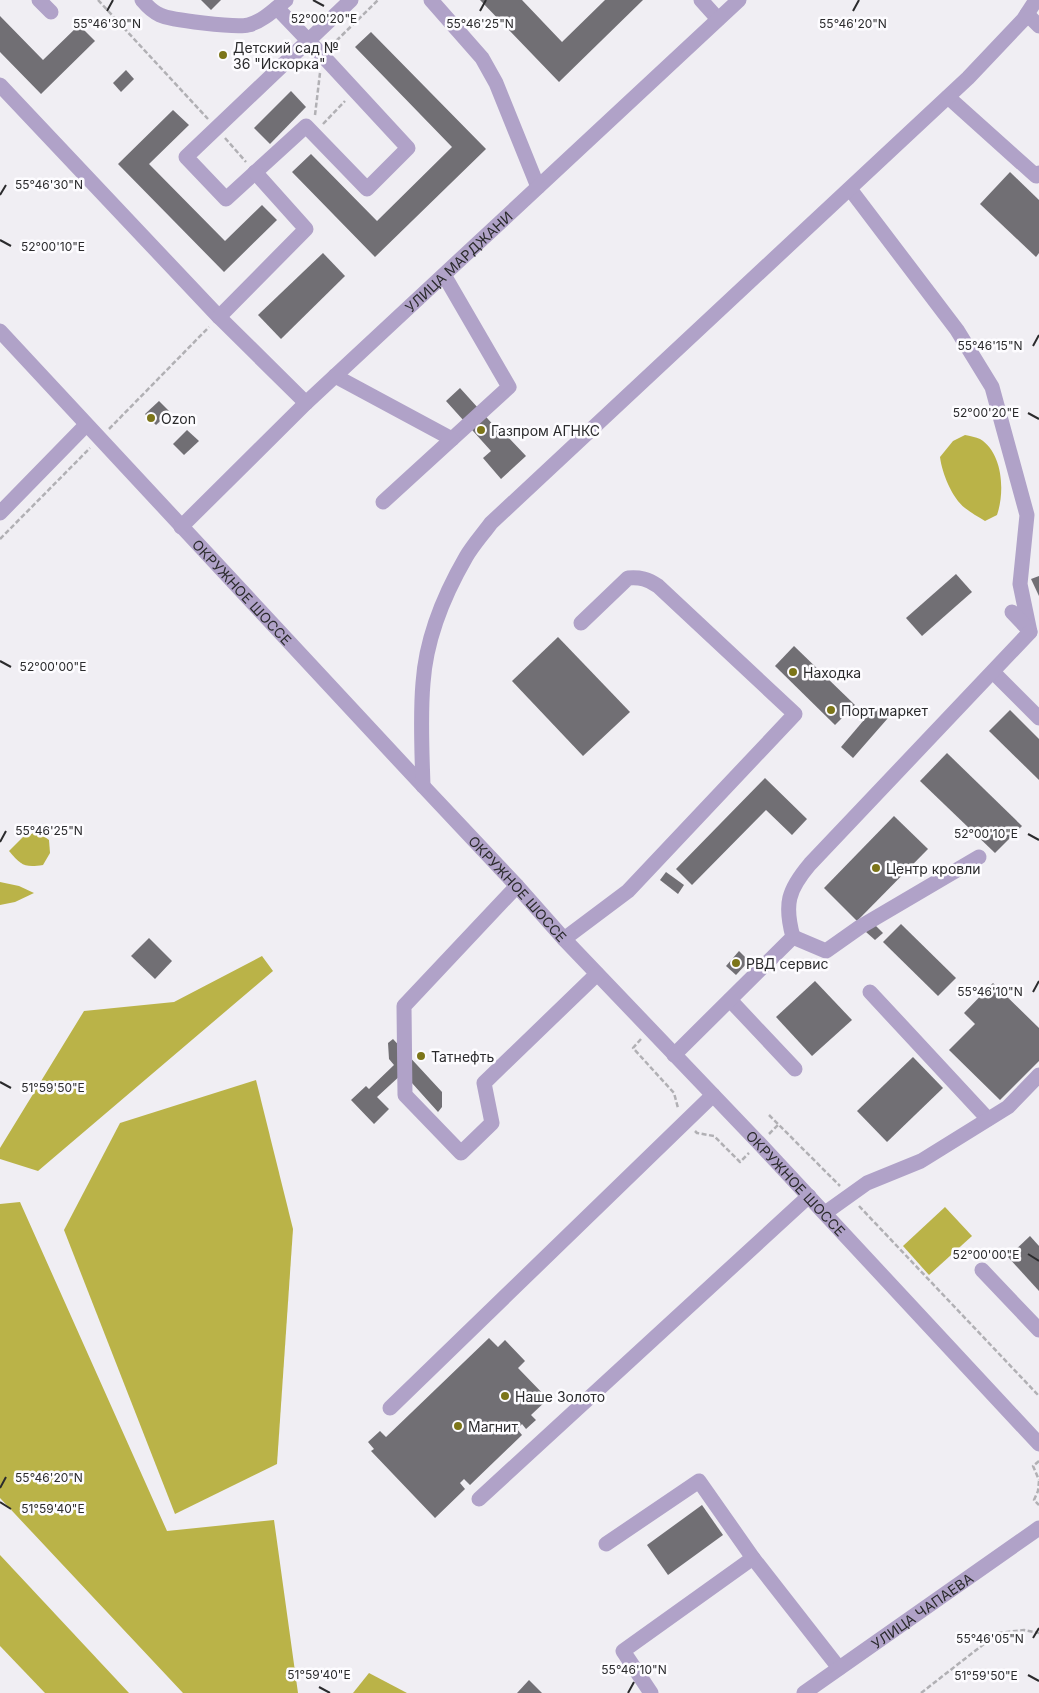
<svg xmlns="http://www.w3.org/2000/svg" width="1039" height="1693" font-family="Inter,sans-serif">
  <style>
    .forest { fill: #bab348 }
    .building { fill: #716f74 }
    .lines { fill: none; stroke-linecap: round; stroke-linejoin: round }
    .path { stroke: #b1b0b4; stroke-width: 2.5; stroke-dasharray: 5 2.5; stroke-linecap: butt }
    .minor { stroke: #b0a2c8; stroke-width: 15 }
    .ticks { fill: none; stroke: #2b2b2d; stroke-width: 2 }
    .poi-dot { fill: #7c7519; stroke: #fdfcff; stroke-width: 2 }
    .labels { text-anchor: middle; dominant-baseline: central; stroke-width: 5; stroke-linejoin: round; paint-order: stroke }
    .poi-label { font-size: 14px; fill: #2b2b2d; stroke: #fdfcff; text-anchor: start }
    .street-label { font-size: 14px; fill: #2b2b2d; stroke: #fdfcff }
    .ticks-label { font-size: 12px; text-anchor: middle; fill: #2b2b2d; stroke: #fdfcff; stroke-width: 5; stroke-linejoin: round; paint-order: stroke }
  </style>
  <rect width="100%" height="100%" fill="#f0eef3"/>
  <!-- forest -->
  <g class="forest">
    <path d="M965,435C970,436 976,437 980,439C1003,453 1005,492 997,515L985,521C979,517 971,513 965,508C952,498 942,473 940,457L953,441Z"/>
    <path d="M38,832L49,840L50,853L43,865C24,868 21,865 9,851L24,836Z"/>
    <path d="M0,882L19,886L34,893L15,902L0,905Z"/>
    <path d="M262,956L273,971L38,1171L0,1159V1148L84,1011L174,1002Z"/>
    <path d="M256,1080L293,1229L277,1464L175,1514L64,1230L120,1123Z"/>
    <path d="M20,1202L167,1531L274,1520L298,1693H183L0,1498V1204Z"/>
    <path d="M945,1207L972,1236L929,1275L903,1246Z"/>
    <path d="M0,1555L129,1693H45L0,1646Z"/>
    <path d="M369,1673L407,1693H353Z"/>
  </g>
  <!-- building -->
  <g class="building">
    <path d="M201,0H221L211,10Z"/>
    <path d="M480,0H522L562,42L605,0H643L559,82Z"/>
    <path d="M0,16L43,60L79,25L95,41L41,94L0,52Z"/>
    <path d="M371,32L486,149L375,257L292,172L311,154L377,221L452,147L355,47Z"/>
    <path d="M126,70L134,79L121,92L113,83Z"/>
    <path d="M291,91L306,107L270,144L254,128Z"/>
    <path d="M173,110L189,125L149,164L225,241L262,205L277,220L224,272L118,164Z"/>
    <path d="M1010,172L1039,200V253L1036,257L980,204Z"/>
    <path d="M323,253L345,276L281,339L258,315Z"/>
    <path d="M460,388L506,439L508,437L526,456L501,479L483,458L491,451L446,401Z"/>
    <path d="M159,401L170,412L156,425L145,414Z"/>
    <path d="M187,430L199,441L184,455L173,444Z"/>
    <path d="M956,574L972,592L922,636L906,618Z"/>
    <path d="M1039,576V596L1031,579Z"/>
    <path d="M558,637L630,712L583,756L512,681Z"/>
    <path d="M794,646L855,705L835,725L775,666Z"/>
    <path d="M875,707L888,718L853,758L841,747Z"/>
    <path d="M1010,710L1039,739V780L989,731Z"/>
    <path d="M947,753L1022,826L995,853L920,781Z"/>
    <path d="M765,778L807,819L792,835L766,810L692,885L676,869Z"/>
    <path d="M894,816L928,849L857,921L824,888Z"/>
    <path d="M666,872L684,885L678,894L660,880Z"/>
    <path d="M874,924L883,933L875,940L866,932Z"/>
    <path d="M901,924L956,978L938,996L883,942Z"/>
    <path d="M149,938L172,961L155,979L131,956Z"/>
    <path d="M739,951L749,961L736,975L726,966Z"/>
    <path d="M815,981L852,1020L812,1056L776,1017Z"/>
    <path d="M993,983L1039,1028V1061L1000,1100L949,1050L975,1024L964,1013Z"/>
    <path d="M393,1039L442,1092V1107L438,1112L403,1073L377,1097L389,1109L374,1124L351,1100L366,1086L369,1089L394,1065L389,1059L388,1043Z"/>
    <path d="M913,1057L943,1088L887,1142L857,1111Z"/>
    <path d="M1030,1236L1039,1246V1291L1008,1257Z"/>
    <path d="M489,1338L498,1347L505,1340L525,1361L518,1368L548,1399L531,1415L536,1420L526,1429L522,1424L517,1429L522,1435L470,1485L464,1479L460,1483L465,1489L435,1518L371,1451L374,1449L368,1442L380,1431L386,1437Z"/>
    <path d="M702,1505L723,1535L668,1575L647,1545Z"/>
    <path d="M529,1680L542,1693H517Z"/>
  </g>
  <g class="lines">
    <!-- path -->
    <g class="path">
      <path d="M98,0L208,119"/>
      <path d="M331,46L378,0"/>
      <path d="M315,115L320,73"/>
      <path d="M323,124L345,101"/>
      <path d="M225,138L246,162"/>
      <path d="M109,429L209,327"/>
      <path d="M0,539L90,448"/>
      <path d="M641,1039L633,1048L674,1093L678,1108"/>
      <path d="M769,1115L840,1186"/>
      <path d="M695,1131L697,1133L714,1136L740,1162L749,1153"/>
      <path d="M769,1134L779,1124"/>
      <path d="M859,1206L1039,1396"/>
      <path d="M1039,1461L1033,1466L1039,1480"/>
      <path d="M1039,1481L1038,1491L1034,1500L1039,1505"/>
      <path d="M921,1693L998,1633L1024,1630L1039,1633"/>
    </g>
    <!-- minor -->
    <g class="minor">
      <path d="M39,0L51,12"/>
      <path d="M142,0C147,6 153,12 160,15C170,20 236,28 248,25C262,22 275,9 286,0"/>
      <path d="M431,0L482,58L496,83L538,187"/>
      <path d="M701,0L718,19"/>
      <path d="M277,8L322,55L408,148L367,189L306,126L226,199L186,157L351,0"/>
      <path d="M1027,14L1039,26"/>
      <path d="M0,85L219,317"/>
      <path d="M948,97L1036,176L1039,173"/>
      <path d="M255,172L306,229L219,317L306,403"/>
      <path d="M850,189L957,330L992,387L1027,515L1020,584L1030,632"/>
      <path id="s1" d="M0,331L423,786L517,886L564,939L759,1143L1039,1444"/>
      <path d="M335,376L452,439L509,387L444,275"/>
      <path d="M383,502L452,439"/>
      <path d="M0,513L86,425"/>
      <path id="s2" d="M181,527L306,403L739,0"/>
      <path d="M1012,612L1029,630"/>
      <path d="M993,672L1039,718"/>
      <path d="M423,786C422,752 420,717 423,683C426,639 444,595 466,557C473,545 483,534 491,523L968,78L1023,20L1036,0"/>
      <path d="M517,886L404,1006L405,1095L461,1153L492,1123L484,1083L597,974"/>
      <path d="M793,937L826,951L860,927L979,857"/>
      <path d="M564,939L628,891L795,714L658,586C648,579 640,577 628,578L581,623"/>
      <path d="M870,992L988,1119"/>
      <path d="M730,1000L795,1069"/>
      <path d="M674,1055L793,937C784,904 788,890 810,864L1030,632"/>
      <path d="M825,1213L867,1183L921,1161L1008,1107L1039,1075"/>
      <path d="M982,1270L1039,1330"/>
      <path d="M390,1408L713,1095"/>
      <path d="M479,1499L809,1196"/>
      <path d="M606,1544L699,1481L753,1558"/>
      <path d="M651,1693L623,1651L753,1558L839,1668"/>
      <path id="s3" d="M804,1693L1039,1528"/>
    </g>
  </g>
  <!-- ticks -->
  <path class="ticks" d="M313,0L324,6M107,11L113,0M480,11L486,0M853,11L859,0M0,195L6,185M0,240L11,246M1033,346L1039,335M1028,413L1039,419M0,661L11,667M1028,834L1039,840M0,842L6,831M1033,992L1039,981M0,1082L11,1088M1028,1254L1039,1261M0,1488L6,1477M0,1502L11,1509M1033,1638L1039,1628M1028,1675L1039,1681M319,1687L330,1693M628,1693L634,1682"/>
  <!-- markers -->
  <g class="poi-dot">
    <circle cx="223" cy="55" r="5"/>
    <circle cx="151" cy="418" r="5"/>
    <circle cx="481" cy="430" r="5"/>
    <circle cx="793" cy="672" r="5"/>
    <circle cx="831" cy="710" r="5"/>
    <circle cx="876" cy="868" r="5"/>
    <circle cx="736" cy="963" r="5"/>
    <circle cx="421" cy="1056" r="5"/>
    <circle cx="505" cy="1396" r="5"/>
    <circle cx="458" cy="1426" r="5"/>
  </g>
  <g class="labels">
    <!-- poi labels -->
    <g class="poi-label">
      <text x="233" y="47">Детский сад №<tspan x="233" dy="16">36 "Искорка"</tspan></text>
      <text x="161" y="418">Ozon</text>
      <text x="491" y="430">Газпром АГНКС</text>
      <text x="803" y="672">Находка</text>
      <text x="841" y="710">Порт маркет</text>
      <text x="886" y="868">Центр кровли</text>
      <text x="746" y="963">РВД сервис</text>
      <text x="431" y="1056">Татнефть</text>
      <text x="515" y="1396">Наше Золото</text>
      <text x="468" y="1426">Магнит</text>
    </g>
    <!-- street labels -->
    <g class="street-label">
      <text stroke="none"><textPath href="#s2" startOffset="384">УЛИЦА МАРДЖАНИ</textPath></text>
      <text stroke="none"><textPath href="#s1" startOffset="356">ОКРУЖНОЕ ШОССЕ</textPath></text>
      <text stroke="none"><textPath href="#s1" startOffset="761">ОКРУЖНОЕ ШОССЕ</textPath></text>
      <text stroke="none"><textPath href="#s1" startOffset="1166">ОКРУЖНОЕ ШОССЕ</textPath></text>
      <text stroke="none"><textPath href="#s3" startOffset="144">УЛИЦА ЧАПАЕВА</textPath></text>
    </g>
  </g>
  <g class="ticks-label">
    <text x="324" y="23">52°00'20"E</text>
    <text x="107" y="28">55°46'30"N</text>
    <text x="480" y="28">55°46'25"N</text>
    <text x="853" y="28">55°46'20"N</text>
    <text x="49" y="189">55°46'30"N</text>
    <text x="53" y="251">52°00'10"E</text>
    <text x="990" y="350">55°46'15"N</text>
    <text x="986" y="417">52°00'20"E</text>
    <text x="53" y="671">52°00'00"E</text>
    <text x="49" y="835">55°46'25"N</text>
    <text x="986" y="838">52°00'10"E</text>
    <text x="990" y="996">55°46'10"N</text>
    <text x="53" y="1092">51°59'50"E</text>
    <text x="986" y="1259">52°00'00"E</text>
    <text x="49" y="1482">55°46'20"N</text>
    <text x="53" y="1513">51°59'40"E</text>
    <text x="990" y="1643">55°46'05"N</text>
    <text x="634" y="1674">55°46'10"N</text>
    <text x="319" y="1679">51°59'40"E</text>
    <text x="986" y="1680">51°59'50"E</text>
  </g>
</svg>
